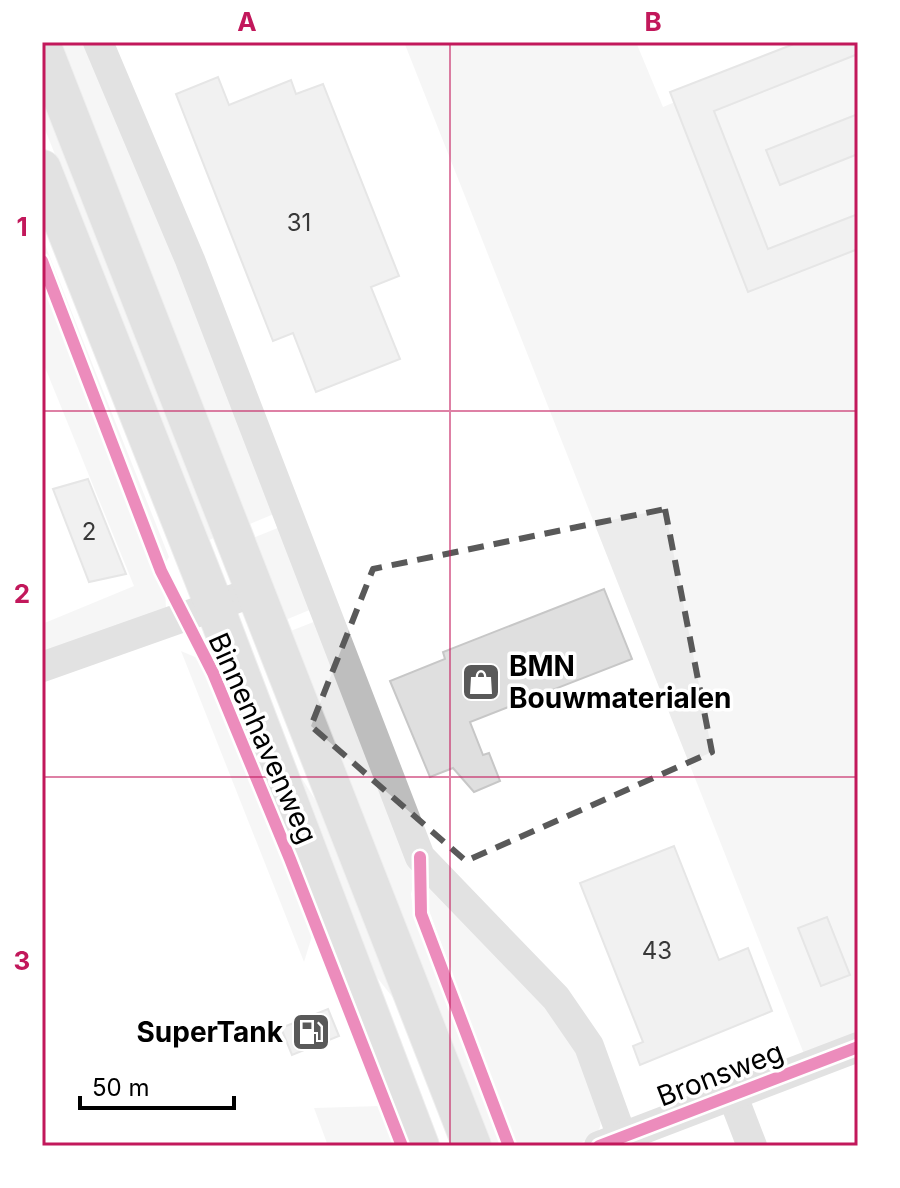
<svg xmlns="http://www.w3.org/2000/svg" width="900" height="1188" font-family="Inter,sans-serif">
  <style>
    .green { fill: #ececec }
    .building { fill: #dfdfdf; stroke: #c7c7c7; stroke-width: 2 }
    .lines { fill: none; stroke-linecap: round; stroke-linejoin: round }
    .major-casing { stroke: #dbdbdb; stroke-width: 40 }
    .minor { stroke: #bebebe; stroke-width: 30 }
    .major { stroke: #bebebe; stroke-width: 38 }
    .cycleway-casing { stroke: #fff; stroke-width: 17 }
    .cycleway { stroke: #d6006c; stroke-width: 12 }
    .marked { fill: none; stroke: #595959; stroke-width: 6; stroke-dasharray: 16 10; stroke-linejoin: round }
    .grid { fill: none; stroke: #c2185b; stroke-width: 2; stroke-opacity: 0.55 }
    .labels { text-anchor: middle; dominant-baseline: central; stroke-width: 7; stroke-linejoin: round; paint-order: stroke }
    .number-label { font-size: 24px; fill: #383838 }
    .poi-label { font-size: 28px; font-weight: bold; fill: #000; stroke: #fff; text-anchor: start }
    .street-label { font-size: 28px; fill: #000; stroke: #fff }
    .neatline { fill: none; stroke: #c2185b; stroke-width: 3 }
    .grid-label { font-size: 26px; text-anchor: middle; font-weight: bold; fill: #c2185b }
  </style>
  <rect width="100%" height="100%" fill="#fff"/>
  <!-- green -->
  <g class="green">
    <path d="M55,42H88L274,514L245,526Z"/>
    <path d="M404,42H636L663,107L817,42H858V1032L804,1054Z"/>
    <path d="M42,85L224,534L209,540L42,122Z"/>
    <path d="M42,237L169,557L164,565L166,608L42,659V624L134,586L42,360Z"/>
    <path d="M280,527L312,609L283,621L250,539Z"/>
    <path d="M316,621L416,873L411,894L413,908L503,1146H491L288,632Z"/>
    <path d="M181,651L207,662L313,933L304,962Z"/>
    <path d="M296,769L346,849L406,1014L375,975Z"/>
    <path d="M431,887C486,945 592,1030 599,1114C600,1120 602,1126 598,1131C582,1152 539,1146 516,1146L424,897Z"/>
    <path d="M379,1106L394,1146H328L314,1108Z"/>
  </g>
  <!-- building -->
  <g class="building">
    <path d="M799,42H858V54L714,111L768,249L858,214V249L748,292L670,92Z"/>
    <path d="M218,77L229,105L291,80L296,94L323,84L399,276L371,287L400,359L316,392L293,333L273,341L176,94Z"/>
    <path d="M858,114V154L780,185L766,150Z"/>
    <path d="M88,479L126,574L89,582L53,489Z"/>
    <path d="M604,589L632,659L470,722L483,755L489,753L500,781L474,792L453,768L430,777L390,681L445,659L443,652Z"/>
    <path d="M674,846L719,960L748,948L772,1011L640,1065L633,1046L643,1042L580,883Z"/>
    <path d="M827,917L850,975L821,986L798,928Z"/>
    <path d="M328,1009L339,1036L292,1055L281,1028Z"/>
  </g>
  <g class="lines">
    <defs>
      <g id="major">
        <path d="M42,46L472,1146"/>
        <path d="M42,169L214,605L420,1146"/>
      </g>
    </defs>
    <!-- major casing -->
    <use href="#major" class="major-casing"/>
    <!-- minor -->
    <g class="minor">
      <path d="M98,42L190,260L420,857L556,998L589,1046L622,1137"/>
      <path d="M42,667L254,592"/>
      <path d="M732,1094L752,1146"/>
      <path d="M599,1146L858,1047"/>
    </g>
    <!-- major -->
    <use href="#major" class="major"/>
    <defs>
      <g id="cycleway">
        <path d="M42,261L161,571L213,673L290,859L402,1146"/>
        <path d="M420,857L421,914L509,1146"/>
        <path d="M599,1146L858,1047"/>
      </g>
    </defs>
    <!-- cycleway casing -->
    <use href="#cycleway" class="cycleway-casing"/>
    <!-- cycleway -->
    <use href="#cycleway" class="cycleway"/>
  </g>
  <!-- marked area -->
  <path d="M0 0H900V1188H0ZM665,509L712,752L466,861L311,726L373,569Z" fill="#fff" fill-opacity=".55" fill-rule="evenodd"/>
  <path class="marked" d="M665,509L712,752L466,861L311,726L373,569Z"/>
  <!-- grid -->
  <path class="grid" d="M450,42V1146M42,411H858M42,777H858"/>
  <!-- icons -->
  <defs>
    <symbol id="shop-square" viewBox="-11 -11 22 22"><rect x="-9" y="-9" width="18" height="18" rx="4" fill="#595959" stroke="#fff"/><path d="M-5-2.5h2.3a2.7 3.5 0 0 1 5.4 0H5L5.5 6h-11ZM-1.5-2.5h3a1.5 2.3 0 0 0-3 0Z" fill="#fff"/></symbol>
    <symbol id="fuel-square" viewBox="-11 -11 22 22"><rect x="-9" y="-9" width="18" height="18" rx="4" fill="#595959" stroke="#fff"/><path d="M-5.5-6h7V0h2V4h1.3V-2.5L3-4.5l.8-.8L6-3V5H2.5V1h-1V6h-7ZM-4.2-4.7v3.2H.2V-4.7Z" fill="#fff"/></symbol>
  </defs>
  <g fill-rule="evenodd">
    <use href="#shop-square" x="459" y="660" width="44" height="44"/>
    <use href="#fuel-square" x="289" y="1010" width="44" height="44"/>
  </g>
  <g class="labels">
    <!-- number labels -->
    <g class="number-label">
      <text x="299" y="222">31</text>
      <text x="89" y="531">2</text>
      <text x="657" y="950">43</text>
    </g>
    <!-- poi labels -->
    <g class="poi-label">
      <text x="509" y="666">BMN<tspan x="509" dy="32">Bouwmaterialen</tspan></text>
      <text x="283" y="1032" text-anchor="end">SuperTank</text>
    </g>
    <!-- street labels -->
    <g class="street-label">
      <text transform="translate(263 738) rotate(66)">Binnenhavenweg</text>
      <text transform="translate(720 1074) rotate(-21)">Bronsweg</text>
    </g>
  </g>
  <!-- border -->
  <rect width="900" height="1188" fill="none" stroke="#ffffff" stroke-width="88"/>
  <!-- scale -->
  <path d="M80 1096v12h154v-12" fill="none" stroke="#000000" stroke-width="4"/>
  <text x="92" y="1096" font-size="24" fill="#000000" stroke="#ffffff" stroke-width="6" paint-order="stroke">50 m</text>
  <rect x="44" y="44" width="812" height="1100" class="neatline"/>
  <g class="grid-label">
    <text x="247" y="31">A</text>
    <text x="653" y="31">B</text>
    <text x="22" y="236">1</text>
    <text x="22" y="603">2</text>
    <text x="22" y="970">3</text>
  </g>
</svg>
